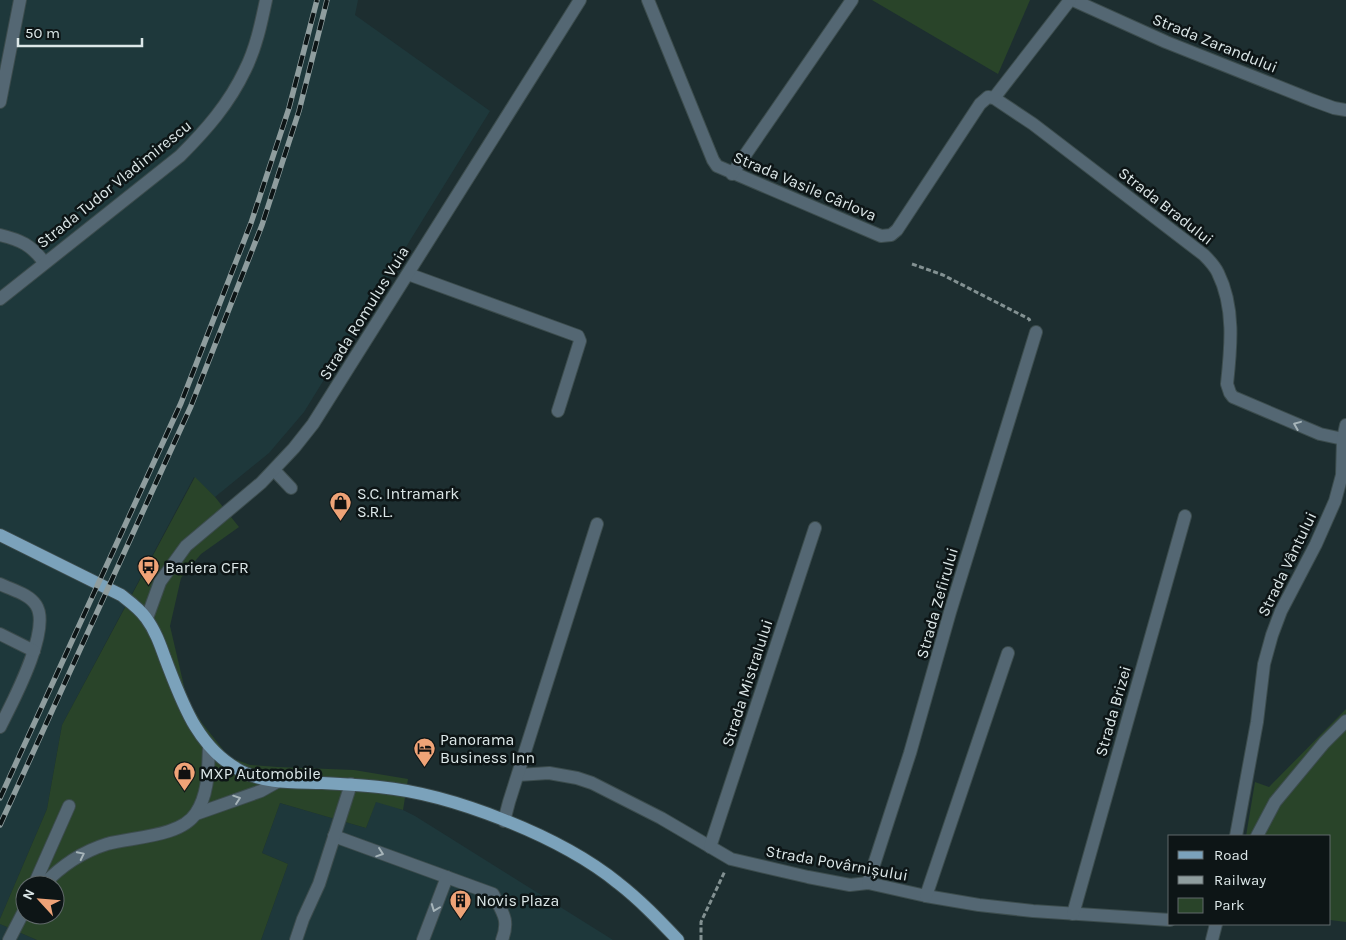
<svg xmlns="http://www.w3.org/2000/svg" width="1346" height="940" font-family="Karla,sans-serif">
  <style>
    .built { fill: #1e383b }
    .green { fill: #294429; fill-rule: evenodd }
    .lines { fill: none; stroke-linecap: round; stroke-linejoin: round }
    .minor-casing { stroke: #3c4c4d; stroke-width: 14 }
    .major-casing { stroke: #3c4c4d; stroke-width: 14 }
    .path { stroke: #839192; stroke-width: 3; stroke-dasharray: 5 2.5; stroke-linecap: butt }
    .minor { stroke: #546773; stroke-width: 12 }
    .major { stroke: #7ba2bb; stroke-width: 12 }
    .rail-casing { stroke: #8f9d9e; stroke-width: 5.5 }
    .rail { stroke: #0d1516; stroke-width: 4; stroke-dasharray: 11; stroke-linecap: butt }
    .oneway { stroke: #a6b4b9 }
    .labels { text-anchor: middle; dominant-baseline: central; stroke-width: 5; stroke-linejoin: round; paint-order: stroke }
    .street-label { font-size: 16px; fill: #dce7e8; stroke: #0d1516 }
    .poi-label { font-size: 16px; fill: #dce7e8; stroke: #0d1516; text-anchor: start }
  </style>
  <rect width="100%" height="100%" fill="#1d2e30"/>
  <!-- built -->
  <g class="built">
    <path d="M0,0H358L355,15L490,111L304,412L269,453L215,497L194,477L62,725L47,809L0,919Z"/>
    <path d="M376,801L403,810L415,816L613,940H261L288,864L262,853L280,803L366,828Z"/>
    <path d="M0,924L37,940H0Z"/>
  </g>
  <!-- green -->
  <g class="green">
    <path d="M872,0H1030L998,74Z"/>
    <path d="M195,477L215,497L239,527L201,554L181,578L170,626L187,699L202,723L229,757L250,765L278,767L354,770L408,779L403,810L376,802L366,828L280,803L262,853L288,864L261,940H37L0,924V919L47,809L62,725ZM25,885H55V915H25Z"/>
    <path d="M1346,709V922L1330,920V836H1246L1255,782L1269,787Z"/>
  </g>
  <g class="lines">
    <defs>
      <g id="minor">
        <path d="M648,0L713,160L717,166L881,236L891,235L897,230L980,104L988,97L994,98L1033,124L1204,255C1209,260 1215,266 1218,273C1235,307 1231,347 1227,384L1230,393L1233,397L1320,434L1343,439"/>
        <path d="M1073,0L1166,42L1312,100L1334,108L1346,110"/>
        <path d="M994,98L1070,0"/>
        <path d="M0,102L20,0"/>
        <path d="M732,174L852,0"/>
        <path d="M0,235C21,240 31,245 44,262"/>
        <path d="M408,274L578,336L580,341L558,411"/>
        <path d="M0,299L180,156C206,130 229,104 245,70C256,48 261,24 266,0"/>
        <path d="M274,470L291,488"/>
        <path d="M0,584C12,590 29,594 36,605C52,629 12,703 0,727"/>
        <path d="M147,618L160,582L186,546L261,483L294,448L313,424L580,0"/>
        <path d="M0,634L34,651"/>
        <path d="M518,775L549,773L577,778L592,783L661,818L731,859L808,877L850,885L868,883L926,896L979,905L1033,911L1170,920"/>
        <path d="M196,814L261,791L277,782"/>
        <path d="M504,821L509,802L597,524"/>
        <path d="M334,836L493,894C502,912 510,919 502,940"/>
        <path d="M1236,836L1257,722L1264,664L1272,635L1281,611L1316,544L1335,501L1342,475L1343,439L1346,425"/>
        <path d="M1257,836L1275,802L1324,743L1346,721"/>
        <path d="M710,847L815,528"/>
        <path d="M868,883L910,753L950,612L1036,332"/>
        <path d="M34,885L69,806"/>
        <path d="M43,885C61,866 81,852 107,844C132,837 181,837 196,813C209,793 208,769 209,746"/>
        <path d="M926,896L1008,653"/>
        <path d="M1073,914L1185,516"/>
        <path d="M9,940L25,909"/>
        <path d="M296,940L303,919L319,884L351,784"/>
        <path d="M423,940L447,877"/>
        <path d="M1212,940L1216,924"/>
      </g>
      <path id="major" d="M0,535L121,595C130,602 139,608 146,618C155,630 160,644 165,658C182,702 197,748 241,771C266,784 295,782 322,783C341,784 360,785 379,787C452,794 560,836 618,883C640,900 659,920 678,940"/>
    </defs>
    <!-- minor casing -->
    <use href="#minor" class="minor-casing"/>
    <!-- major casing -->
    <use href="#major" class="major-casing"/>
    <!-- path -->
    <g class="path">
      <path d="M912,264L943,275L1029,319L1030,321"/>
      <path d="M701,940V922L725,871"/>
    </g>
    <!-- minor -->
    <use href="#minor" class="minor"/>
    <!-- major -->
    <use href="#major" class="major"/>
    <defs>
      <g id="rail">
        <path d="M0,798L181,403L251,223L289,108L317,0"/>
        <path d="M0,825L191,406L262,225L299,111L327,0"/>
      </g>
    </defs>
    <!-- rail casing -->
    <use href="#rail" class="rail-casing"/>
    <!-- rail -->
    <use href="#rail" class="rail"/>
  </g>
  <!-- one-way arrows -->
  <defs><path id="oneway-chevron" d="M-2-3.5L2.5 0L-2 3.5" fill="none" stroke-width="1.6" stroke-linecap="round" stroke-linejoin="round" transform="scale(1.25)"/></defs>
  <g class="oneway">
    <use href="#oneway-chevron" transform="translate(1297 425) rotate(-158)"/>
    <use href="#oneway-chevron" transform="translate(237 799) rotate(-19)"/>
    <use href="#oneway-chevron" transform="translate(380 853) rotate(19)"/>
    <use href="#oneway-chevron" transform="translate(81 855) rotate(-26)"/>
    <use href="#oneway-chevron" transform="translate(435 908) rotate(111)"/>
  </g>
  <!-- icons -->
  <defs>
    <symbol id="shop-pin" viewBox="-11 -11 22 30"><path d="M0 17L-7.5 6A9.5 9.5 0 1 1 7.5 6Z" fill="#efa377" stroke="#0d1516"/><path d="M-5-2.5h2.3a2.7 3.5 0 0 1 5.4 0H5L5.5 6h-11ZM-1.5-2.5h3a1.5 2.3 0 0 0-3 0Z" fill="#111"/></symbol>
    <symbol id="bus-pin" viewBox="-11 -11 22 30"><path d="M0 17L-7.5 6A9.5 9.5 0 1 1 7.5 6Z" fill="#efa377" stroke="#0d1516"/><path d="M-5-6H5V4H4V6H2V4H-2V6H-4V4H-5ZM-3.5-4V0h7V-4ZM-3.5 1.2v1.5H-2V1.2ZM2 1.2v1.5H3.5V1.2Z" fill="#111"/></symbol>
    <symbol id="hotel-pin" viewBox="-11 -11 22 30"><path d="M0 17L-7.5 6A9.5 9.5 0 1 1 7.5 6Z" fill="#efa377" stroke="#0d1516"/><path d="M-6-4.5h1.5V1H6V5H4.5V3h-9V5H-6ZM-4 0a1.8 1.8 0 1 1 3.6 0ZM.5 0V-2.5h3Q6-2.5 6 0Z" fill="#111"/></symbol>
    <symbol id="building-pin" viewBox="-11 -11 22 30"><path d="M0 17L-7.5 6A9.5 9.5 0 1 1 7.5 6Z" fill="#efa377" stroke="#0d1516"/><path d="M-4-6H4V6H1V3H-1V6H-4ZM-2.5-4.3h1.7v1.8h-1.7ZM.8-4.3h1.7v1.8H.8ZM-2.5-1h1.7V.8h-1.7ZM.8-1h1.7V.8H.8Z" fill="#111"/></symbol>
  </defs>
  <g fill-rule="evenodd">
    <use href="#shop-pin" x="328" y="490" width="25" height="34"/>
    <use href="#bus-pin" x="136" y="554" width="25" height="34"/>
    <use href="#hotel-pin" x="412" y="736" width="25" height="34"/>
    <use href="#shop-pin" x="172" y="760" width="25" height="34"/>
    <use href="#building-pin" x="448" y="888" width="25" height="34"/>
  </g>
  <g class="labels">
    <!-- street labels -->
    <g class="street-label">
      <text transform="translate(1215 43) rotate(22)">Strada Zarandului</text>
      <text transform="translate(114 184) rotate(-39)">Strada Tudor Vladimirescu</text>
      <text transform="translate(805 186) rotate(23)">Strada Vasile Cârlova</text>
      <text transform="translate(1166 206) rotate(38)">Strada Bradului</text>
      <text transform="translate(364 313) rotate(-58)">Strada Romulus Vuia</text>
      <text transform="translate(1287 564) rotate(-64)">Strada Vântului</text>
      <text transform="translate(937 603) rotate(-74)">Strada Zefirului</text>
      <text transform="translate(747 683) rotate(-72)">Strada Mistralului</text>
      <text transform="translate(1113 711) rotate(-74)">Strada Brizei</text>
      <text transform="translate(837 863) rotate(10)">Strada Povârnișului</text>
    </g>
    <!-- poi labels -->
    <g class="poi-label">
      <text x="357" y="493">S.C. Intramark<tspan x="357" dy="18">S.R.L.</tspan></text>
      <text x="165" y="567">Bariera CFR</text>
      <text x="440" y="739">Panorama<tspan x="440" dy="18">Business Inn</tspan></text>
      <text x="200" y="773">MXP Automobile</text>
      <text x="476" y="900">Novis Plaza</text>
    </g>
  </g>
  <!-- legend -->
  <rect x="1168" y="835" width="162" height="90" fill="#0d1516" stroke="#60696a"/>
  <rect x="1178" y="851" width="25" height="8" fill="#7ba2bb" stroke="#60696a"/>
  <text x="1214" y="860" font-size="15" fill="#dce7e8">Road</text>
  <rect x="1178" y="876" width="25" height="8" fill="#8f9d9e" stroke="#60696a"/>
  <text x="1214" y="885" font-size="15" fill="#dce7e8">Railway</text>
  <rect x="1178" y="898" width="25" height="15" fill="#294429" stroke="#60696a"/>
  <text x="1214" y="910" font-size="15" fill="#dce7e8">Park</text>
  <!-- north arrow -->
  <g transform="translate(40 900) rotate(296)"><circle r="24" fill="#0d1516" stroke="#60696a"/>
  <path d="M0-4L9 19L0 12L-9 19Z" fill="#efa377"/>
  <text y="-8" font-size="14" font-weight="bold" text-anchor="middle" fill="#dce7e8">N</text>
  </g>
  <!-- scale -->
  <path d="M18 38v8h124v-8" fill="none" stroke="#dce7e8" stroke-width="2.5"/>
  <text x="25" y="38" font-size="15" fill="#dce7e8" stroke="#0d1516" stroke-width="4" paint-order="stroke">50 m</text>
</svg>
